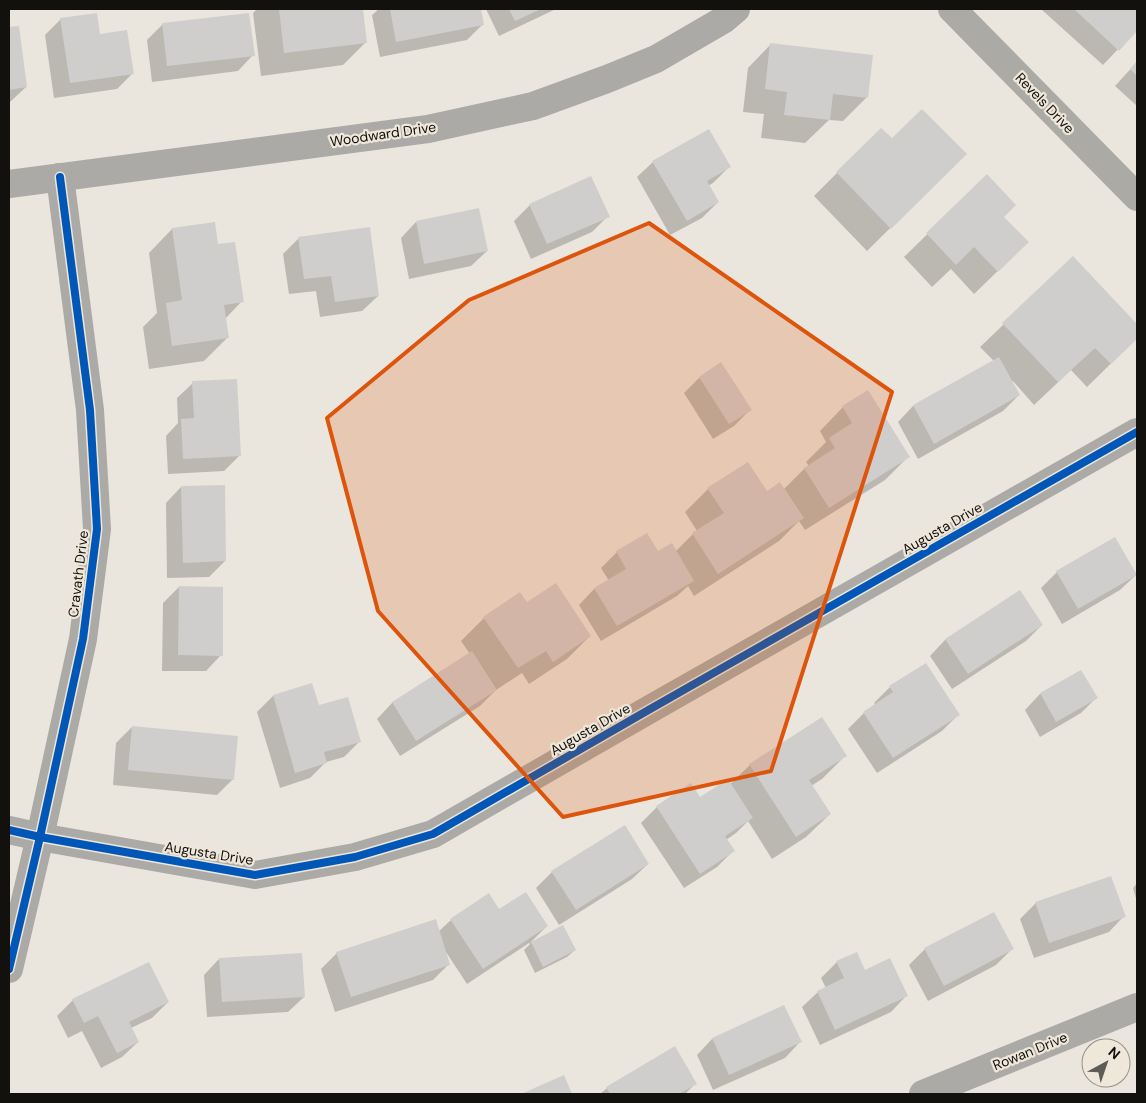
<svg xmlns="http://www.w3.org/2000/svg" width="1146" height="1103" font-family="'DM Sans',sans-serif">
  <style>
    .shadow { fill: #0003 }
    .building { fill: #d0cecd }
    .lines { fill: none; stroke-linecap: round; stroke-linejoin: round }
    .street { stroke: #acaaa7; stroke-width: 28 }
    .secondary { stroke: #acaaa5; stroke-width: 28 }
    .cycleway-casing { stroke: #eee7da; stroke-width: 11 }
    .cycleway { stroke: #0057b8; stroke-width: 8 }
    .marked { fill: #dd550c; fill-opacity: 0.2; stroke: #dd550c; stroke-width: 4; stroke-linejoin: round }
    .labels { text-anchor: middle; dominant-baseline: central; stroke-width: 4.5; stroke-linejoin: round; paint-order: stroke }
    .street-label { font-size: 14px; fill: #13110d; stroke: #eee7da }
  </style>
  <rect width="100%" height="100%" fill="#eae6de"/>
  <!-- shadow -->
  <g class="shadow">
    <path d="M257,9H362L366,42L343,65L261,76L253,13Z"/>
    <path d="M379,9H479L482,25L467,40L380,57L372,15Z"/>
    <path d="M486,9H556L499,36Z"/>
    <path d="M1041,9H1137V29L1103,65Z"/>
    <path d="M61,19L132,74L117,89L54,98L45,35Z"/>
    <path d="M163,24L253,55L238,71L152,82L147,40Z"/>
    <path d="M18,27L26,87L9,103V28Z"/>
    <path d="M771,44L871,56L866,98L843,121L829,120L805,143L761,138L764,114L743,112L748,68Z"/>
    <path d="M1137,62V106L1115,86Z"/>
    <path d="M881,129L892,140L965,154L867,251L814,196Z"/>
    <path d="M653,162L729,167L713,183L708,186L718,202L702,218L670,235L637,177Z"/>
    <path d="M987,176L1004,265L974,294L951,269L932,287L904,257Z"/>
    <path d="M530,205L608,216L592,232L531,259L514,221Z"/>
    <path d="M416,222L487,251L471,266L409,279L401,238Z"/>
    <path d="M213,223L217,246L242,301L225,319L228,337L204,361L149,369L143,327L157,313L149,253L172,229Z"/>
    <path d="M299,238L378,296L362,311L320,317L316,291L289,294L283,254Z"/>
    <path d="M1073,258L1137,326V338L1087,387L1071,370L1034,405L1013,381L1012,382L1019,395L1003,411L918,459L898,422L913,406L994,361L980,347Z"/>
    <path d="M699,378L750,410L734,426L713,439L684,393Z"/>
    <path d="M193,383L239,456L224,471L168,474L166,436L178,423L177,398Z"/>
    <path d="M867,392L908,457L885,480L805,530L799,521L779,541L694,596L688,586L677,596L601,641L579,605L594,589L609,581L601,568L617,552L647,534L658,553L676,551L693,534L697,531L685,512L708,489L766,492L784,489L804,469L809,466L806,462L826,442L820,431L843,407Z"/>
    <path d="M181,487L225,561L209,577L167,578L166,503Z"/>
    <path d="M1057,572L1136,575L1120,590L1062,624L1041,588Z"/>
    <path d="M179,587L221,655L206,671H162L163,603Z"/>
    <path d="M1020,592L1042,625L1026,641L952,689L930,656L945,640Z"/>
    <path d="M484,618L590,636L567,659L529,684L522,673L496,690L480,706L400,756L377,719L392,703L470,654L461,641Z"/>
    <path d="M1080,671L1096,698L1081,713L1040,737L1025,710L1040,694Z"/>
    <path d="M311,685L318,707L360,741L344,757L326,762L310,778L280,788L257,712L273,696Z"/>
    <path d="M890,687L958,715L942,731L877,773L848,729L864,713L876,705L874,703Z"/>
    <path d="M132,727L233,779L217,795L113,785L116,743Z"/>
    <path d="M845,756L822,779L811,786L830,814L806,837L772,859L748,821L736,833L726,840L733,851L717,867L684,888L641,823L657,807L700,799L730,784L750,765Z"/>
    <path d="M648,864L632,879L559,925L536,888L552,872Z"/>
    <path d="M1137,883V902L1133,888Z"/>
    <path d="M1036,903L1124,916L1109,932L1034,958L1020,919Z"/>
    <path d="M499,911L547,926L530,943L563,927L575,950L567,957L535,973L524,950L530,944L529,943L467,984L446,952L449,964L433,980L335,1012L321,969L337,953L438,932L451,920Z"/>
    <path d="M925,949H1012L996,965L928,1001L909,965Z"/>
    <path d="M219,959L304,997L288,1012L207,1017L204,975Z"/>
    <path d="M837,962L864,971L906,996L891,1012L820,1045L802,1007L818,992L826,988L821,978Z"/>
    <path d="M73,1000L168,1002L152,1018L131,1028L138,1042L122,1057L101,1068L82,1031L68,1038L57,1016Z"/>
    <path d="M784,1006L800,1042L785,1058L713,1090L697,1055L712,1039Z"/>
    <path d="M696,1083L685,1094H600L607,1088Z"/>
  </g>
  <!-- building -->
  <g class="building">
    <path d="M279,9H363L367,43L284,53Z"/>
    <path d="M390,9H481L484,25L396,42Z"/>
    <path d="M509,9H541L515,21Z"/>
    <path d="M1074,9H1137V31L1119,51Z"/>
    <path d="M97,13L100,34L127,30L134,74L70,83L60,18Z"/>
    <path d="M249,13L255,56L167,66L162,23Z"/>
    <path d="M19,26L27,87L9,90V27Z"/>
    <path d="M770,43L873,55L868,98L833,94L830,120L784,115L787,92L765,89Z"/>
    <path d="M1137,61V76L1130,69Z"/>
    <path d="M922,109L967,154L891,229L836,172L881,128L892,138Z"/>
    <path d="M709,129L731,167L707,181L719,202L687,221L652,161Z"/>
    <path d="M987,174L1016,205L1004,217L1029,242L998,272L974,247L956,265L926,233Z"/>
    <path d="M591,176L610,217L547,244L529,204Z"/>
    <path d="M479,208L488,251L424,264L416,221Z"/>
    <path d="M215,222L218,244L235,242L244,302L224,305L229,338L172,346L166,303L182,300L172,228Z"/>
    <path d="M370,227L379,296L335,302L331,276L304,279L298,237Z"/>
    <path d="M1073,256L1137,324V339L1111,364L1095,348L1058,382L1002,323Z"/>
    <path d="M999,357L1020,395L934,444L913,405Z"/>
    <path d="M721,362L752,410L729,424L699,377Z"/>
    <path d="M237,379L241,456L183,459L181,419L194,418L192,381Z"/>
    <path d="M868,390L910,457L829,508L804,468L835,448L829,438L852,423L842,406Z"/>
    <path d="M748,462L767,491L780,482L804,518L718,574L692,533L724,513L707,488Z"/>
    <path d="M225,485L226,561L183,563L181,486Z"/>
    <path d="M647,533L658,551L672,543L694,581L617,626L594,588L626,569L616,551Z"/>
    <path d="M1115,537L1137,575L1078,609L1056,571Z"/>
    <path d="M556,583L591,636L553,662L546,651L518,668L483,617L520,592L527,602Z"/>
    <path d="M179,586L223,587V656L178,655Z"/>
    <path d="M1020,590L1043,625L968,674L945,639Z"/>
    <path d="M472,651L497,690L416,741L392,702Z"/>
    <path d="M926,663L960,715L893,758L863,712L893,692L889,686Z"/>
    <path d="M1081,670L1098,698L1056,722L1040,693Z"/>
    <path d="M312,683L319,705L348,697L361,742L324,752L327,763L295,773L273,695Z"/>
    <path d="M822,717L847,756L809,780L831,814L796,837L749,764Z"/>
    <path d="M132,726L238,736L234,780L128,770Z"/>
    <path d="M728,779L753,818L725,836L735,851L700,874L656,806L691,783L700,797Z"/>
    <path d="M625,825L649,864L576,910L551,871Z"/>
    <path d="M1111,876L1126,917L1049,943L1035,902Z"/>
    <path d="M526,892L548,926L483,969L450,919L489,893L499,909Z"/>
    <path d="M994,912L1014,949L944,986L924,948Z"/>
    <path d="M436,919L450,965L351,997L336,952Z"/>
    <path d="M563,925L576,950L543,967L531,942Z"/>
    <path d="M857,952L865,970L890,958L908,996L835,1030L817,991L844,978L836,961Z"/>
    <path d="M302,953L305,997L222,1002L219,958Z"/>
    <path d="M149,962L169,1002L129,1022L139,1042L117,1053L98,1016L84,1023L72,999Z"/>
    <path d="M784,1005L802,1042L729,1075L712,1038Z"/>
    <path d="M675,1046L697,1084L679,1094H610L606,1087Z"/>
    <path d="M564,1075L572,1094H521Z"/>
  </g>
  <g class="lines">
    <!-- street -->
    <g class="street">
      <path d="M9,184L428,129L533,106L607,79L656,59L723,20L736,9"/>
      <path d="M9,830L40,837L255,875L355,857L433,834L652,708L1137,432"/>
      <path d="M9,969L40,837L83,639L97,529L90,410L60,177"/>
      <path d="M923,1094L1137,1007"/>
    </g>
    <!-- secondary -->
    <path class="secondary" d="M952,9L1137,197"/>
    <defs>
      <g id="cycleway">
        <path d="M9,830L40,837L255,875L355,857L433,834L652,708L1137,432"/>
        <path d="M9,969L40,837L83,639L97,529L90,410L60,177"/>
      </g>
    </defs>
    <!-- cycleway casing -->
    <use href="#cycleway" class="cycleway-casing"/>
    <!-- cycleway -->
    <use href="#cycleway" class="cycleway"/>
  </g>
  <!-- marked area -->
  <path class="marked" d="M649,223L892,392L771,771L563,817L378,611L327,418L469,300Z"/>
  <g class="labels">
    <!-- street labels -->
    <g class="street-label">
      <text transform="translate(1045 103) rotate(46)">Revels Drive</text>
      <text transform="translate(383 134) rotate(-8)">Woodward Drive</text>
      <text transform="translate(942 528) rotate(-30)">Augusta Drive</text>
      <text transform="translate(78 574) rotate(-83)">Cravath Drive</text>
      <text transform="translate(590 729) rotate(-30)">Augusta Drive</text>
      <text transform="translate(209 853) rotate(9)">Augusta Drive</text>
      <text transform="translate(1030 1051) rotate(-22)">Rowan Drive</text>
    </g>
  </g>
  <!-- border -->
  <rect width="1146" height="1103" fill="none" stroke="#13110d" stroke-width="20"/>
  <!-- north arrow -->
  <g transform="translate(1106 1063) rotate(40)"><circle r="24" fill="#eee7da" stroke="#969188"/>
  <path d="M0-4L9 19L0 12L-9 19Z" fill="#5e5c56"/>
  <text y="-8" font-size="14" font-weight="bold" text-anchor="middle" fill="#13110d">N</text>
  </g>
</svg>
